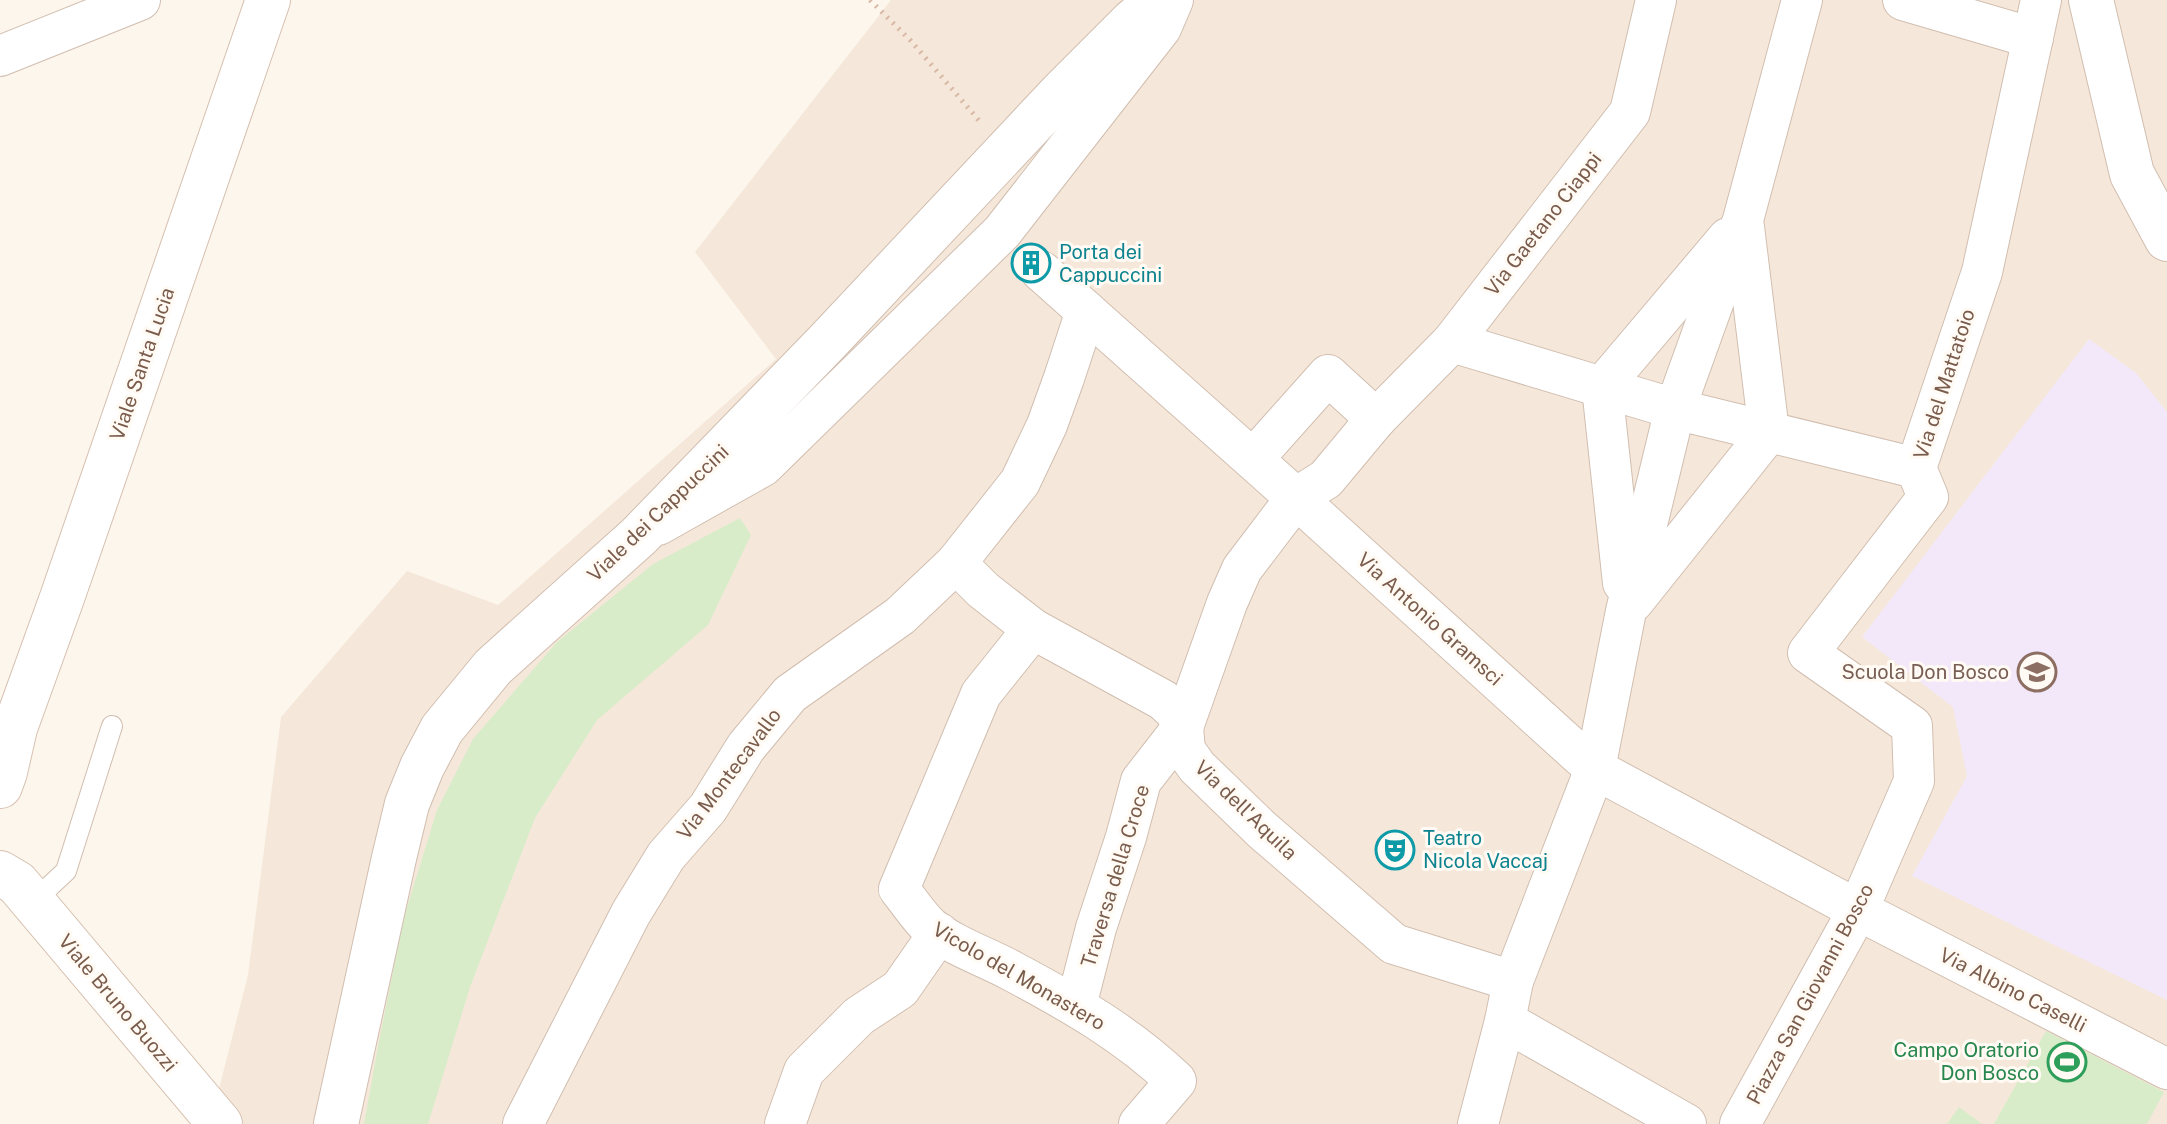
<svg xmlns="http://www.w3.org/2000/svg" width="2167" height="1124" font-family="'Public Sans',sans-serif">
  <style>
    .residential { fill: #f5e8da }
    .education { fill: #f3e8fa }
    .green { fill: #d8ecc9 }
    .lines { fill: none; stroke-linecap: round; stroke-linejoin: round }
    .service-casing { stroke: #d1beb0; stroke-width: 22 }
    .minor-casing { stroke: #d1beb0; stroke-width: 42 }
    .tertiary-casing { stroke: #d1beb0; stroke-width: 46 }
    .secondary-casing { stroke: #d6c0b0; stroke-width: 46 }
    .path { stroke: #d9b8a5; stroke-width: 5; stroke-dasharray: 2 6; stroke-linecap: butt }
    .service { stroke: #fff; stroke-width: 20 }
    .minor { stroke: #fff; stroke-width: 40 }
    .tertiary { stroke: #fff; stroke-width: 44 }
    .secondary { stroke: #fff; stroke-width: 44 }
    .labels { text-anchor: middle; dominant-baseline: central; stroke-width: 6; stroke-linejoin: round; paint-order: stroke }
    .street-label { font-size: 20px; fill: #7a5c4d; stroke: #fffaf3 }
    .culture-label { font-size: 20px; fill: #0d838f; stroke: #fffaf3; text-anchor: start }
    .education-label { font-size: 20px; fill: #785e54; stroke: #fffaf3; text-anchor: end }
    .leisure-label { font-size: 20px; fill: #27864d; stroke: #fffaf3; text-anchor: end }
  </style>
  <rect width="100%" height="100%" fill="#fdf6ec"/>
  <!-- residential -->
  <path class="residential" d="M891,0H2167V1124H210L248,975L281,717L407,571L498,605L776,359L695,252Z"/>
  <!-- education -->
  <path class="education" d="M2089,339L2136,373L2167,412V1000L1912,876L1967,776L1953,707L1862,637Z"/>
  <!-- green -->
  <g class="green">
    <path d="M740,518L751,535L708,625L597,720L535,818L470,987L428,1124H364L379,1041L404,917L437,810L473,739L557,642L653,564Z"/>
    <path d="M2046,1031L2164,1092L2147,1124H1994Z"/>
    <path d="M1959,1107L1982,1124H1947Z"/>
  </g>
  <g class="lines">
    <defs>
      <path id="service" d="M33,902L66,871L112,726"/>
      <g id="minor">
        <path d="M1903,0L2033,38"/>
        <path d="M0,56L140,0"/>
        <path d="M1041,271L1296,498L1595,769L1858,910L2167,1069"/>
        <path d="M1452,342L1675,409L1916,468"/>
        <path d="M1253,459L1328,375L1376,419"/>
        <path d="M658,525L763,466L1002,232L1161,28L1173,0"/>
        <path d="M956,563L983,590L1033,629L1163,700L1175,711L1183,727L1185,750L1197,767L1261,829L1394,944L1513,981"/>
        <path d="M1623,583L1602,387L1728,238"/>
        <path d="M1633,602L1769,432L1744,227"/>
        <path d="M1033,629L981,694L899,889C909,901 918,916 930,927C954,947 985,956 1012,971C1072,1003 1127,1034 1176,1081L1139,1124"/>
        <path d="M1076,1006L1096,928L1126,837L1141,781L1183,727L1227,603L1242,569L1296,498L1326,479L1376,419L1452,342L1630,112L1656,0"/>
        <path d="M1505,1021L1686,1124"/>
        <path d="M523,1124L631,913L666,856L708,808L746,747L790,694L900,616L956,563L1020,482L1047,425L1064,378L1086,311"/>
        <path d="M785,1124L804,1071L859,1016L900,989L939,933"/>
        <path d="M1478,1124L1505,1021L1513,981L1595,769L1626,611L1675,409L1743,220L1802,0"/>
        <path d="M1740,1124L1858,910L1914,781L1912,726L1808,653L1928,497L1916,468L1982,272L2041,0"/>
      </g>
      <g id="tertiary">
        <path d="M2091,0L2132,174L2167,239"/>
        <path d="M336,1124L394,858L407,804L422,767L442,729L493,667L639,536L828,341L1061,93L1133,21L1159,0"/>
      </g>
      <g id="secondary">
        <path d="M0,786L5,772L15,728L63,595L268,0"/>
        <path d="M0,873L17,883L220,1124"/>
      </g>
    </defs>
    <!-- service casing -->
    <use href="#service" class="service-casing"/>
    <!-- minor casing -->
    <use href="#minor" class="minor-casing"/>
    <!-- tertiary casing -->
    <use href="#tertiary" class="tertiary-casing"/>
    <!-- secondary casing -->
    <use href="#secondary" class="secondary-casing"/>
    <!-- path -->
    <path class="path" d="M870,0L911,41L982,124"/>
    <!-- service -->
    <use href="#service" class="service"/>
    <!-- minor -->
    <use href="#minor" class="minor"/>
    <!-- tertiary -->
    <use href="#tertiary" class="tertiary"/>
    <!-- secondary -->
    <use href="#secondary" class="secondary"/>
  </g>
  <!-- icons -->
  <defs>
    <symbol id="building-ring" viewBox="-11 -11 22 22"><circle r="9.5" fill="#fffaf3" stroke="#0f9aa8" stroke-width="1.5"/><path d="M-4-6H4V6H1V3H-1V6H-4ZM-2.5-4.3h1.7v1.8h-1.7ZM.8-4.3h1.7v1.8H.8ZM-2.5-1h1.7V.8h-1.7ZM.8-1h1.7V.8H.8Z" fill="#0f9aa8"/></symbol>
    <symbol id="school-ring" viewBox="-11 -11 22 22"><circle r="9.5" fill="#fffaf3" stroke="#8d6e63" stroke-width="1.5"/><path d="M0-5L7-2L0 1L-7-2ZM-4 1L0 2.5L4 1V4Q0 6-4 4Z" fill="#8d6e63"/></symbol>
    <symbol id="theatre-ring" viewBox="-11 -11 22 22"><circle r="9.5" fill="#fffaf3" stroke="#0f9aa8" stroke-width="1.5"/><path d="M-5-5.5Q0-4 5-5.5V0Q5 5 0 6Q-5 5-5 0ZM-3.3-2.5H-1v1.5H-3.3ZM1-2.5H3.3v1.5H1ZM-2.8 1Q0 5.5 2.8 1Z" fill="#0f9aa8"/></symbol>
    <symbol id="stadium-ring" viewBox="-11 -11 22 22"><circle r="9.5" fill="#fffaf3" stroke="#2e9e5b" stroke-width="1.5"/><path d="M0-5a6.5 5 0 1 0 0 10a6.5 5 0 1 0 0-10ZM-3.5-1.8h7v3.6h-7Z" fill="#2e9e5b"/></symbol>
  </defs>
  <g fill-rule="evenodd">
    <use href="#building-ring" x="1009" y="241" width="44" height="44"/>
    <use href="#school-ring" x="2015" y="650" width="44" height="44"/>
    <use href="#theatre-ring" x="1373" y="828" width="44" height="44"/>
    <use href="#stadium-ring" x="2045" y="1040" width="44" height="44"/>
  </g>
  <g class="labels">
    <!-- street labels -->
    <g class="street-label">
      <text transform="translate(1543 224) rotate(-52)">Via Gaetano Ciappi</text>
      <text transform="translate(142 364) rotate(-71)">Viale Santa Lucia</text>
      <text transform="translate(1944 384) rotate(-72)">Via del Mattatoio</text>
      <text transform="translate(658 513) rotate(-44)">Viale dei Cappuccini</text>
      <text transform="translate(1430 619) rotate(42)">Via Antonio Gramsci</text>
      <text transform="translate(729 774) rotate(-53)">Via Montecavallo</text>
      <text transform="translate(1246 810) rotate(44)">Via dell'Aquila</text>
      <text transform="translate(1115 876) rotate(-73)">Traversa della Croce</text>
      <text transform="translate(1019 976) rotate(30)">Vicolo del Monastero</text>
      <text transform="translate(2013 990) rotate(27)">Via Albino Caselli</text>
      <text transform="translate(1810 994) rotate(-62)">Piazza San Giovanni Bosco</text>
      <text transform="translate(118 1003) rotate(50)">Viale Bruno Buozzi</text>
    </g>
    <!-- culture labels -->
    <g class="culture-label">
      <text x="1059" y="252">Porta dei<tspan x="1059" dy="23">Cappuccini</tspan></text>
      <text x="1423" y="838">Teatro<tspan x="1423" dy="23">Nicola Vaccaj</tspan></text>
    </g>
    <!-- education labels -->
    <g class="education-label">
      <text x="2009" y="672">Scuola Don Bosco</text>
    </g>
    <!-- leisure labels -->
    <g class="leisure-label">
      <text x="2039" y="1050">Campo Oratorio<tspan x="2039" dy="23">Don Bosco</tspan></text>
    </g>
  </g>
</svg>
